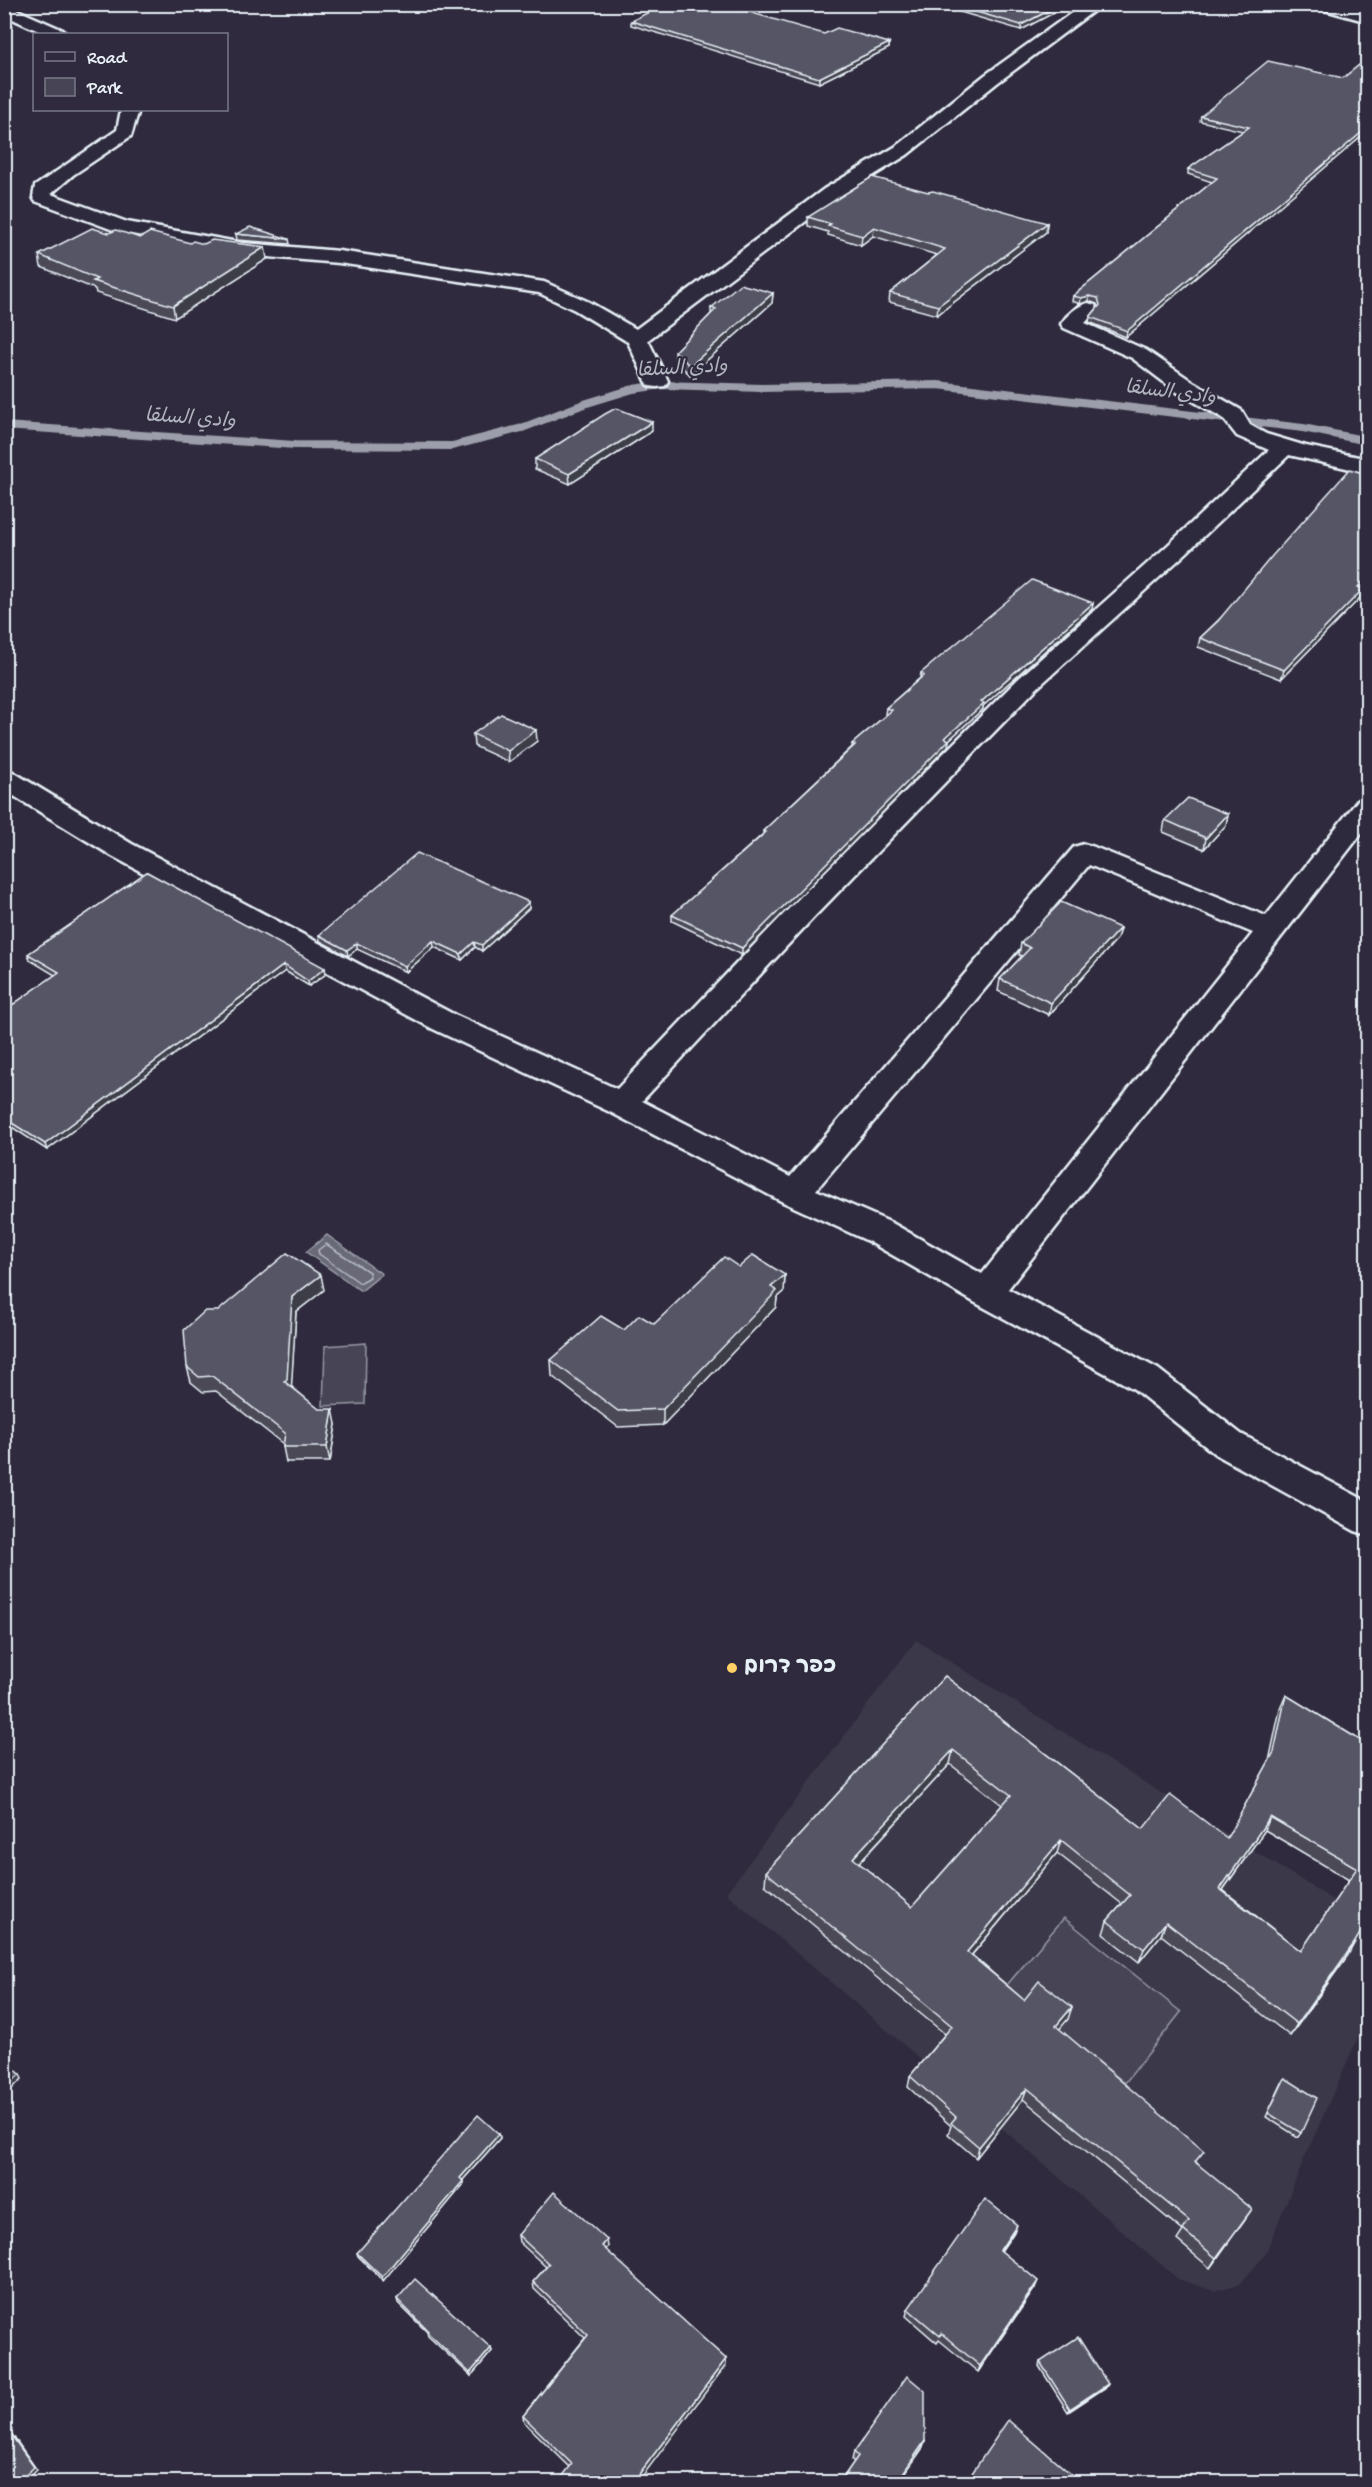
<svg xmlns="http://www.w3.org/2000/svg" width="1372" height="2487" font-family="'Gochi Hand','Playpen Sans Arabic','Playpen Sans Hebrew',sans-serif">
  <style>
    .built { fill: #3b3749 }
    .green { fill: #464455; stroke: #979aa6; stroke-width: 1.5 }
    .water { fill: #696978; stroke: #9c9fab; stroke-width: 1.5 }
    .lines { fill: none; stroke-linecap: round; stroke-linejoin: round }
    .shore { stroke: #b5bbc5; stroke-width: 1.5 }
    .stream { stroke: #9c9fab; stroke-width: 8 }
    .street-casing { stroke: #e8f1f8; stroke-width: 5 }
    .street { fill: #2f2a3d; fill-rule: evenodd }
    .wall { fill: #4b4957; stroke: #e8f1f8; stroke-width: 1.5; fill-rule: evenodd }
    .shaded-wall { fill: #3d3c47; stroke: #e8f1f8; stroke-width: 1.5 }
    .building { fill: #575565; stroke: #e8f1f8; stroke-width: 1.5; fill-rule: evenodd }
    .poi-dot { fill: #ffd166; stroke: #2f2a3d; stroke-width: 2 }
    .labels { text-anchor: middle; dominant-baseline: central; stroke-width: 4.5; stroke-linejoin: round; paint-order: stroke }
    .far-water-label { font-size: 20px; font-style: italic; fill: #afb4be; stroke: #2f2a3d }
    .poi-label { font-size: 22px; font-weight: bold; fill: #e8f1f8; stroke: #2f2a3d; text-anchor: start }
  </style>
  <rect width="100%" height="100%" fill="#2f2a3d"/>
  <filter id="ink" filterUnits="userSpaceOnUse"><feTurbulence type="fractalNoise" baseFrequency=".0167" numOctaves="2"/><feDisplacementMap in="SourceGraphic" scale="12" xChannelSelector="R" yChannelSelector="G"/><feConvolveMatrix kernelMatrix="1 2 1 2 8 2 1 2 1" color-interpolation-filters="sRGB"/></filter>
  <g filter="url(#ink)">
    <!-- built -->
    <path class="built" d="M916,1640L1367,1921V2017L1305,2157L1265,2255L1240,2284L1214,2291L1178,2279L726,1893Z"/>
    <!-- green -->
    <g class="green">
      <path d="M366,1343L365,1404L323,1406L325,1346Z"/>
      <path d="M1064,1918L1181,2012L1125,2083L1006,1986Z"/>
    </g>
    <!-- water -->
    <path class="water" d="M327,1235L382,1274L361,1291L306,1252Z"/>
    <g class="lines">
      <!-- shore -->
      <path class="shore" d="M326,1244L369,1272L370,1277L360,1283L319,1254L318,1250Z"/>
      <!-- stream -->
      <path class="stream" d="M4,426L295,445L452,446L522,428L584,404L633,389L662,385L762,388L938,385L1303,428L1368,441"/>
      <defs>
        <g id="street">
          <path d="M4,4L63,30L65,34H45L4,15Z"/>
          <path d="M1084,4H1103L997,83L907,155L838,197L648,340L668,381L665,386L657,387L649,386L646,381L628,342L575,310L539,293L339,263L243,255L116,231L35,201L33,197L35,186L117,130L121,110H139L131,136L73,175L51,194L127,222L243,243L339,251L544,282L589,302L636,329L824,189L895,147L985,75Z"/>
          <path d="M1312,4H1340L1368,12V22L1314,7Z"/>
          <path d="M1088,303L1095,305L1098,309L1085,323L1146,350L1193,382L1241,410L1250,425L1266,434L1306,446L1368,459V473L1289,455L1184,555L1036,689L814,917L642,1101L790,1177L1074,847L1084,844L1094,847L1266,916L1358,800L1368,798V825L1008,1289L1158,1369L1241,1434L1368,1502V1535L1355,1531L1215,1454L1134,1389L974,1302L868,1241L783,1202L610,1112L433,1029L112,856L4,790V770L13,772L132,844L455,1015L617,1089L794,903L1018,679L1168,545L1269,450L1237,436L1223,418L1177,392L1132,358L1064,328L1061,324C1067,315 1077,306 1088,303ZM1089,865L1253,933L982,1274L892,1223L816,1190Z"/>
        </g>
      </defs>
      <!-- street casing -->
      <use href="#street" class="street-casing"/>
      <!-- street -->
      <use href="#street" class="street"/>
    </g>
    <!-- wall -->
    <g class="wall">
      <path d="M933,4H1062L1061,9L1021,30Z"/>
      <path d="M631,21L889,43V48L819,83L631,25Z"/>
      <path d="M1368,58V131L1126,337L1089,322L1090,317L1098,307L1097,304L1089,301L1080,304L1072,301L1073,296L1212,182L1188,174V169L1243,131L1200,121L1201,116L1343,78Z"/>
      <path d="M808,217L1047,223L1046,232L937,315L889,302L890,293L937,255L873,236L861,245L828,235V232L808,226Z"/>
      <path d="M109,233L140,238L190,243L267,259L175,318L96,293L95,289L41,267L39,255Z"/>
      <path d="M236,234L289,239L290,244L237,240Z"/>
      <path d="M773,293L772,303L690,375L675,360V351L711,314V308Z"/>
      <path d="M652,431L570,484L535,469V459Z"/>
      <path d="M1368,475V582L1362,589L1360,598L1281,679L1198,647L1200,638Z"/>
      <path d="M1093,603L1092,609L983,706V709L949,740L948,746L742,955L672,921V915L763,834V831L852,747V744L887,714H885L886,708L920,678L921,673Z"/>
      <path d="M473,734L537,741L509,762L474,746Z"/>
      <path d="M1228,814L1226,825L1204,849L1163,832L1165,820Z"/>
      <path d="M147,872L326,974L309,986L285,971L47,1150L4,1122V1011L55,975L30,960L28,954Z"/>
      <path d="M529,908L482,951L475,947L462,960L434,947L406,972L357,949L348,956L320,941L319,935Z"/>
      <path d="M1120,928L1117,939L1049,1015L998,991L1000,979L1022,956L1019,955L1021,943Z"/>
      <path d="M739,1267L785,1275L784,1292L777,1298L776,1307L663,1425L618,1427L552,1376L551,1360L624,1330L654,1324Z"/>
      <path d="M324,1290L296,1312L291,1386L336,1424L330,1462H286L283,1447V1444L216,1391L203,1392L191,1382L187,1367L218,1311Z"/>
      <path d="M945,1676L1143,1829L1227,1838L1269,1761L1280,1709L1286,1695L1368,1745L1348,1955L1290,2036L1161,1935L1139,1962L1103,1934L1107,1921L1122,1904L1057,1853L972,1955L1024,2000L1068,2019L1059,2029L1197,2163L1245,2219L1210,2268L1177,2240L1183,2231L1023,2099L976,2158L948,2134L951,2126L908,2087L910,2076L945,2034L765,1885L766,1872ZM950,1764L1002,1805L912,1907L859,1863ZM1265,1830L1349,1880L1301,1951L1223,1890Z"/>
      <path d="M1282,2083L1301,2133L1298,2137L1266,2117Z"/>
      <path d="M499,2134L500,2138L462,2181L463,2185L383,2281L358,2256L357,2253Z"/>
      <path d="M1014,2232L1001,2251L1035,2288L978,2372L939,2340L937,2343L906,2316L908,2309Z"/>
      <path d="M518,2235L608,2247L605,2250L726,2359V2365L570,2467L524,2422L523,2416L585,2338L534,2289L533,2282L546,2267L519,2242Z"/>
      <path d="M397,2299L492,2351L471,2376L428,2336L427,2332L398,2303Z"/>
      <path d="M1040,2362L1108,2384L1106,2387L1068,2412L1039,2366Z"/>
      <path d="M925,2441L922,2449L899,2482H840L854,2462L852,2460L854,2452Z"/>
    </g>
    <!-- shaded-wall -->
    <g class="shaded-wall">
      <path d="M1062,4L1061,9L1021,30V25Z"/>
      <path d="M889,43V48L819,83V78Z"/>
      <path d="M1368,127V131L1126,337L1127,331Z"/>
      <path d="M1047,223L1046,232L937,315L938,306Z"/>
      <path d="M874,227L873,236L861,245L862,236Z"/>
      <path d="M265,247L267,259L175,318L173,306Z"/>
      <path d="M773,293L772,303L690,375V366Z"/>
      <path d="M1089,296V301L1080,304L1081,298Z"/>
      <path d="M652,422V431L570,484L569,474Z"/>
      <path d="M1368,576V582L1357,595L1363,589L1360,598L1281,679L1284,670Z"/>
      <path d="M1093,603L1092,609L983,706V709L949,740L948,746L742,955V948L945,738L981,702Z"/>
      <path d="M536,730L537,741L509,762L508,751Z"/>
      <path d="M1228,814L1226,825L1204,849L1206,838Z"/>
      <path d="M529,902V908L482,951V945Z"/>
      <path d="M1120,928L1117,939L1049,1015L1051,1003Z"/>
      <path d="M433,941L434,947L406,972L405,966Z"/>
      <path d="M474,942L475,947L462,960L461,954Z"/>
      <path d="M357,943V949L348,956L347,950Z"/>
      <path d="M284,965L285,971L47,1150L45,1144Z"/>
      <path d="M325,968L326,974L309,986L308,981Z"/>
      <path d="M321,1275L324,1290L296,1312L291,1394L284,1381L292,1297Z"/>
      <path d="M785,1275L784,1292L777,1298L776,1307L663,1425V1409L771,1287Z"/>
      <path d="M333,1409L336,1424L330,1462L327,1447Z"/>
      <path d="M953,1750L950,1764L851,1871L853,1858Z"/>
      <path d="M1270,1817L1265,1830L1215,1901L1220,1889Z"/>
      <path d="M1061,1840L1057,1853L964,1964L967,1952Z"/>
      <path d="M1166,1922L1161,1935L1139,1962L1144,1949Z"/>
      <path d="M1355,1942L1348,1955L1290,2036L1297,2024Z"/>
      <path d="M1072,2007L1068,2019L1052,2038L1056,2026Z"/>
      <path d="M20,2074L22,2079L4,2096V2089Z"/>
      <path d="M1027,2088L1023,2099L976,2158L979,2147Z"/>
      <path d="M499,2134L500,2138L461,2182L460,2178Z"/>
      <path d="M463,2181V2185L383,2281L382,2277Z"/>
      <path d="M1252,2209L1245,2219L1210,2268L1216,2258Z"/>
      <path d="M1017,2225L1014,2232L997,2257L1000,2250Z"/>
      <path d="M607,2240L608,2247L602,2254V2246Z"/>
      <path d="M1038,2281L1035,2288L978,2372L980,2366Z"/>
      <path d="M491,2348L492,2351L471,2376L470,2373Z"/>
      <path d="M726,2359V2365L638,2482H633Z"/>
      <path d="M1108,2384L1106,2387L1068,2412L1070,2409Z"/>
      <path d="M4,2423L37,2470L25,2482H19Z"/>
      <path d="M925,2441L922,2449L899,2482H897Z"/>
    </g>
    <!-- building -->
    <g class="building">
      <path d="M665,4H722L824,34L837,28L889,43L819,78L631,21Z"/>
      <path d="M949,4H1061L1021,25Z"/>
      <path d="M1368,58V127L1127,331L1090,317L1100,305L1098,298L1089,296L1081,298L1073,296L1217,178L1188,169L1249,127L1201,116L1268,61L1343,78Z"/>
      <path d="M872,177L928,192L933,191L1047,223L938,306L890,293L945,249L874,227L862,236L828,226L831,224L808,217Z"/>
      <path d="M250,227L289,239L236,234Z"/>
      <path d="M92,228L109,233L116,230L140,238L150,232L190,243L193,241L204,244L212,240L265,247L173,306L93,281L97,279L39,255Z"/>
      <path d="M740,284L773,293L690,366L675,351L716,309L711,308Z"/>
      <path d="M616,408L652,422L569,474L535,459L605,414Z"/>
      <path d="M1350,469L1368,475V576L1358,587L1363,589L1284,670L1200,638L1218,621L1272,556Z"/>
      <path d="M1032,580L1093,603L981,702L984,703L945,738L949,740L742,948L672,915L766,832L763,831L855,745L852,744L892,710L886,708L924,675L921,673Z"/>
      <path d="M501,714L536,730L508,751L473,734Z"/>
      <path d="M1188,798L1228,814L1206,838L1165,820Z"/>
      <path d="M417,853L529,902L482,945L474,942L461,954L433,941L405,966L357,943L347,950L319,935Z"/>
      <path d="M147,872L325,968L308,981L284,965L45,1144L4,1118V1011L59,972L28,954Z"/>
      <path d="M1061,902L1120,928L1051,1003L1000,979L1030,948L1021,943Z"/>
      <path d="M287,1253L321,1275L292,1297L287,1379L284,1381L319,1409H333L327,1447H283L285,1433L212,1376L199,1377L187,1367L184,1330L205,1311H218Z"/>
      <path d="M753,1255L785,1275L771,1287L777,1291L663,1409L618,1411L551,1360L601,1316L624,1330L639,1315L654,1324L724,1257L739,1267Z"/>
      <path d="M945,1676L1143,1829L1170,1795L1227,1838L1274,1752L1286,1695L1368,1745V1920L1355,1942L1297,2024L1166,1922L1144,1949L1107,1921L1130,1895L1061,1840L967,1952L1024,2000L1039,1981L1072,2007L1056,2026L1204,2151L1195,2162L1252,2209L1216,2258L1183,2230L1189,2221L1027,2088L979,2147L951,2123L956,2117L910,2076L952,2026L766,1872ZM953,1750L1011,1795L912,1907L853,1858ZM1270,1817L1357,1868L1301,1951L1220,1889Z"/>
      <path d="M4,2059L20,2074L4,2089Z"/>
      <path d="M1285,2078L1317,2098L1301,2133L1268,2113Z"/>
      <path d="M478,2115L499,2134L460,2178L463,2181L382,2277L357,2253Z"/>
      <path d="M554,2192L607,2240L602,2246L726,2359L633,2482H558L572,2464L523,2416L588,2335L533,2282L549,2264L518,2235Z"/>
      <path d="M985,2199L1017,2225L1000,2250L1038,2281L980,2366L941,2333L940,2336L908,2309Z"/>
      <path d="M415,2279L491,2348L470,2373L427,2332L428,2331L397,2299Z"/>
      <path d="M1078,2337L1108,2384L1070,2409L1040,2362Z"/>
      <path d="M907,2376L925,2391V2441L897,2482H840L858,2456L854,2452Z"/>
      <path d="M1008,2420L1080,2482H966Z"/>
      <path d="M4,2425L34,2467L19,2482H4Z"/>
    </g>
  </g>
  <!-- markers -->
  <circle class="poi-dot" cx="732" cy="1668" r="6"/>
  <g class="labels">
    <!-- far-water labels -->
    <g class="far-water-label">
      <text transform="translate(682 370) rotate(-3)">وادي السلقا</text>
      <text transform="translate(1170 394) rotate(7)">وادي السلقا</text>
      <text transform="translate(190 420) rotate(4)">وادي السلقا</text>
    </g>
    <!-- poi labels -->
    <g class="poi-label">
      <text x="744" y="1668">כפר דרום</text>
    </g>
  </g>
  <!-- margin -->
  <rect width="1372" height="2487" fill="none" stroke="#2f2a3d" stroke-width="24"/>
  <rect x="12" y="12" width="1348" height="2463" fill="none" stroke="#e8f1f8" stroke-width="2" filter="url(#ink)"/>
  <!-- legend -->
  <rect x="33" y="33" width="195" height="78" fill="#2f2a3d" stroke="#797a88" stroke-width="1.5"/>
  <rect x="45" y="52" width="30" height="9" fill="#2f2a3d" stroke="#797a88" stroke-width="1.5"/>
  <text x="87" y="63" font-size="18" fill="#e8f1f8">Road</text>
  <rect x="45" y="78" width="30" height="18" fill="#464455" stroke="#797a88" stroke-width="1.5"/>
  <text x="87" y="93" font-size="18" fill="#e8f1f8">Park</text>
</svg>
